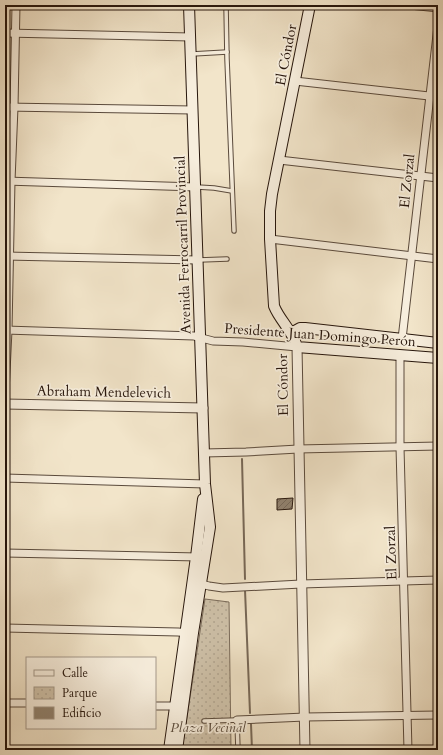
<svg xmlns="http://www.w3.org/2000/svg" width="443" height="755" font-family="Cardo,serif">
  <style>
    .park { fill: url(#park-dots); stroke: #7b6c5b }
    .lines { fill: none; stroke-linecap: round; stroke-linejoin: round }
    .stream { stroke: #776857; stroke-width: 2 }
    .building { fill: url(#building-hatch); stroke: #27160c }
    .service-casing { stroke: #5a4a3c; stroke-width: 5.5 }
    .minor-casing { stroke: #5a4a3c; stroke-width: 9 }
    .tertiary-casing { stroke: #5a4a3c; stroke-width: 11 }
    .secondary-casing { stroke: #27160c; stroke-width: 12 }
    .service { stroke: #f7eedd; stroke-width: 3.5 }
    .minor { stroke: #f7eedd; stroke-width: 7 }
    .tertiary { stroke: #f7eedd; stroke-width: 9 }
    .secondary { stroke: #f7eedd; stroke-width: 10 }
    .labels { text-anchor: middle; dominant-baseline: central; stroke-width: 3.5; stroke-linejoin: round; paint-order: stroke }
    .street-label { font-size: 14px; fill: #27160c; stroke: #f7eedd }
    .park-label { font-size: 14px; font-style: italic; fill: #594a3b; stroke: #f7eedd }
  </style>
  <defs>
    <pattern id="park-dots" width="8" height="8" patternUnits="userSpaceOnUse"><rect width="8" height="8" fill="#cfc2aa"/><path d="M2 2h.1M6 6h.1" fill="none" stroke="#b2a691" stroke-width="1.8" stroke-linecap="round"/></pattern>
    <pattern id="building-hatch" width="6" height="6" patternUnits="userSpaceOnUse"><rect width="6" height="6" fill="#91826f"/><path d="M-1 1l2-2M0 6l6-6M5 7l2-2" fill="none" stroke="#76695a"/></pattern>
  </defs>
  <rect width="100%" height="100%" fill="#f2e5ca"/>
  <filter id="stains"><feTurbulence type="fractalNoise" baseFrequency=".005" numOctaves="4"/><feColorMatrix values="0 0 0 0 .2 0 0 0 0 .09 0 0 0 0 .02 0 0 0 .5 -.17"/></filter>
  <radialGradient id="worn" r=".72"><stop offset=".6" stop-color="#630" stop-opacity="0"/><stop offset="1" stop-color="#630" stop-opacity=".3"/></radialGradient>
  <!-- park -->
  <path class="park" d="M205,599L229,602L231,750H182Z"/>
  <g class="lines">
    <!-- stream -->
    <g class="stream">
      <path d="M242,459L245,579"/>
      <path d="M245,590L250,713"/>
      <path d="M251,724L252,750"/>
    </g>
  </g>
  <!-- building -->
  <path class="building" d="M293,498L292,509L277,510V499Z"/>
  <g class="lines">
    <defs>
      <g id="service">
        <path d="M226,5L227,59L234,231"/>
        <path d="M192,54L227,52"/>
        <path d="M197,187L214,188L232,191"/>
        <path d="M199,260L227,259"/>
        <path d="M204,721L237,720L238,750"/>
      </g>
      <g id="minor">
        <path d="M410,5L438,8"/>
        <path d="M5,33L191,37"/>
        <path d="M295,81L438,97"/>
        <path d="M5,107L193,110"/>
        <path d="M279,160L438,178"/>
        <path d="M5,181L196,187"/>
        <path d="M270,239L438,259"/>
        <path d="M5,256L198,260"/>
        <path d="M5,330L194,336L213,341L243,342L297,347"/>
        <path d="M402,339L438,26"/>
        <path d="M400,355V447L408,750"/>
        <path d="M5,393L8,330L11,181L14,107L16,5"/>
        <path d="M204,453L246,452L298,449L438,446"/>
        <path d="M5,478L205,484"/>
        <path d="M5,553L199,557"/>
        <path d="M201,584L209,586L223,588L301,584L438,580"/>
        <path d="M5,628L178,632L189,633"/>
        <path d="M5,703H27"/>
        <path d="M155,706H175"/>
        <path d="M237,720L305,717L438,715"/>
      </g>
      <g id="tertiary">
        <path d="M297,347L305,750"/>
        <path d="M5,404L203,408"/>
      </g>
      <g id="secondary">
        <path d="M310,5L272,194L270,211V239L274,306C280,321 293,331 297,347L438,358"/>
        <path d="M291,333L300,328H305L438,343"/>
        <path d="M169,750L196,557L203,499"/>
        <path d="M177,750L193,633L210,527L205,484L189,5"/>
      </g>
    </defs>
    <!-- service casing -->
    <use href="#service" class="service-casing"/>
    <!-- minor casing -->
    <use href="#minor" class="minor-casing"/>
    <!-- tertiary casing -->
    <use href="#tertiary" class="tertiary-casing"/>
    <!-- secondary casing -->
    <use href="#secondary" class="secondary-casing"/>
    <!-- service -->
    <use href="#service" class="service"/>
    <!-- minor -->
    <use href="#minor" class="minor"/>
    <!-- tertiary -->
    <use href="#tertiary" class="tertiary"/>
    <!-- secondary -->
    <use href="#secondary" class="secondary"/>
  </g>
  <g class="labels">
    <!-- street labels -->
    <g class="street-label">
      <text transform="translate(286 55) rotate(-79)">El Cóndor</text>
      <text transform="translate(407 181) rotate(-84)">El Zorzal</text>
      <text transform="translate(183 245) rotate(-92)">Avenida Ferrocarril Provincial</text>
      <text transform="translate(320 335) rotate(4)">Presidente Juan Domingo Perón</text>
      <text transform="translate(283 385) rotate(-91)">El Cóndor</text>
      <text transform="translate(104 392) rotate(1)">Abraham Mendelevich</text>
      <text transform="translate(391 553) rotate(-92)">El Zorzal</text>
    </g>
    <!-- park labels -->
    <g class="park-label">
      <text x="208" y="727">Plaza Vecinal</text>
    </g>
  </g>
  <!-- margin -->
  <rect width="443" height="755" fill="none" stroke="#f2e5ca" stroke-width="20"/>
  <rect x="6" y="6" width="431" height="743" fill="none" stroke="#27160c" stroke-width="2"/>
  <rect x="10" y="10" width="423" height="735" fill="none" stroke="#27160c"/>
  <!-- legend -->
  <rect x="26" y="657" width="130" height="72" fill="#f7eedd" stroke="#a49889"/>
  <rect x="34" y="670" width="20" height="6" fill="#f7eedd" stroke="#a49889"/>
  <text x="62" y="677" font-size="12" fill="#27160c">Calle</text>
  <rect x="34" y="687" width="20" height="12" fill="url(#park-dots)" stroke="#a49889"/>
  <text x="62" y="697" font-size="12" fill="#27160c">Parque</text>
  <rect x="34" y="707" width="20" height="12" fill="#91826f" stroke="#a49889"/>
  <text x="62" y="717" font-size="12" fill="#27160c">Edificio</text>
  <rect width="100%" height="100%" filter="url(#stains)"/>
  <rect width="100%" height="100%" fill="url(#worn)"/>
</svg>
